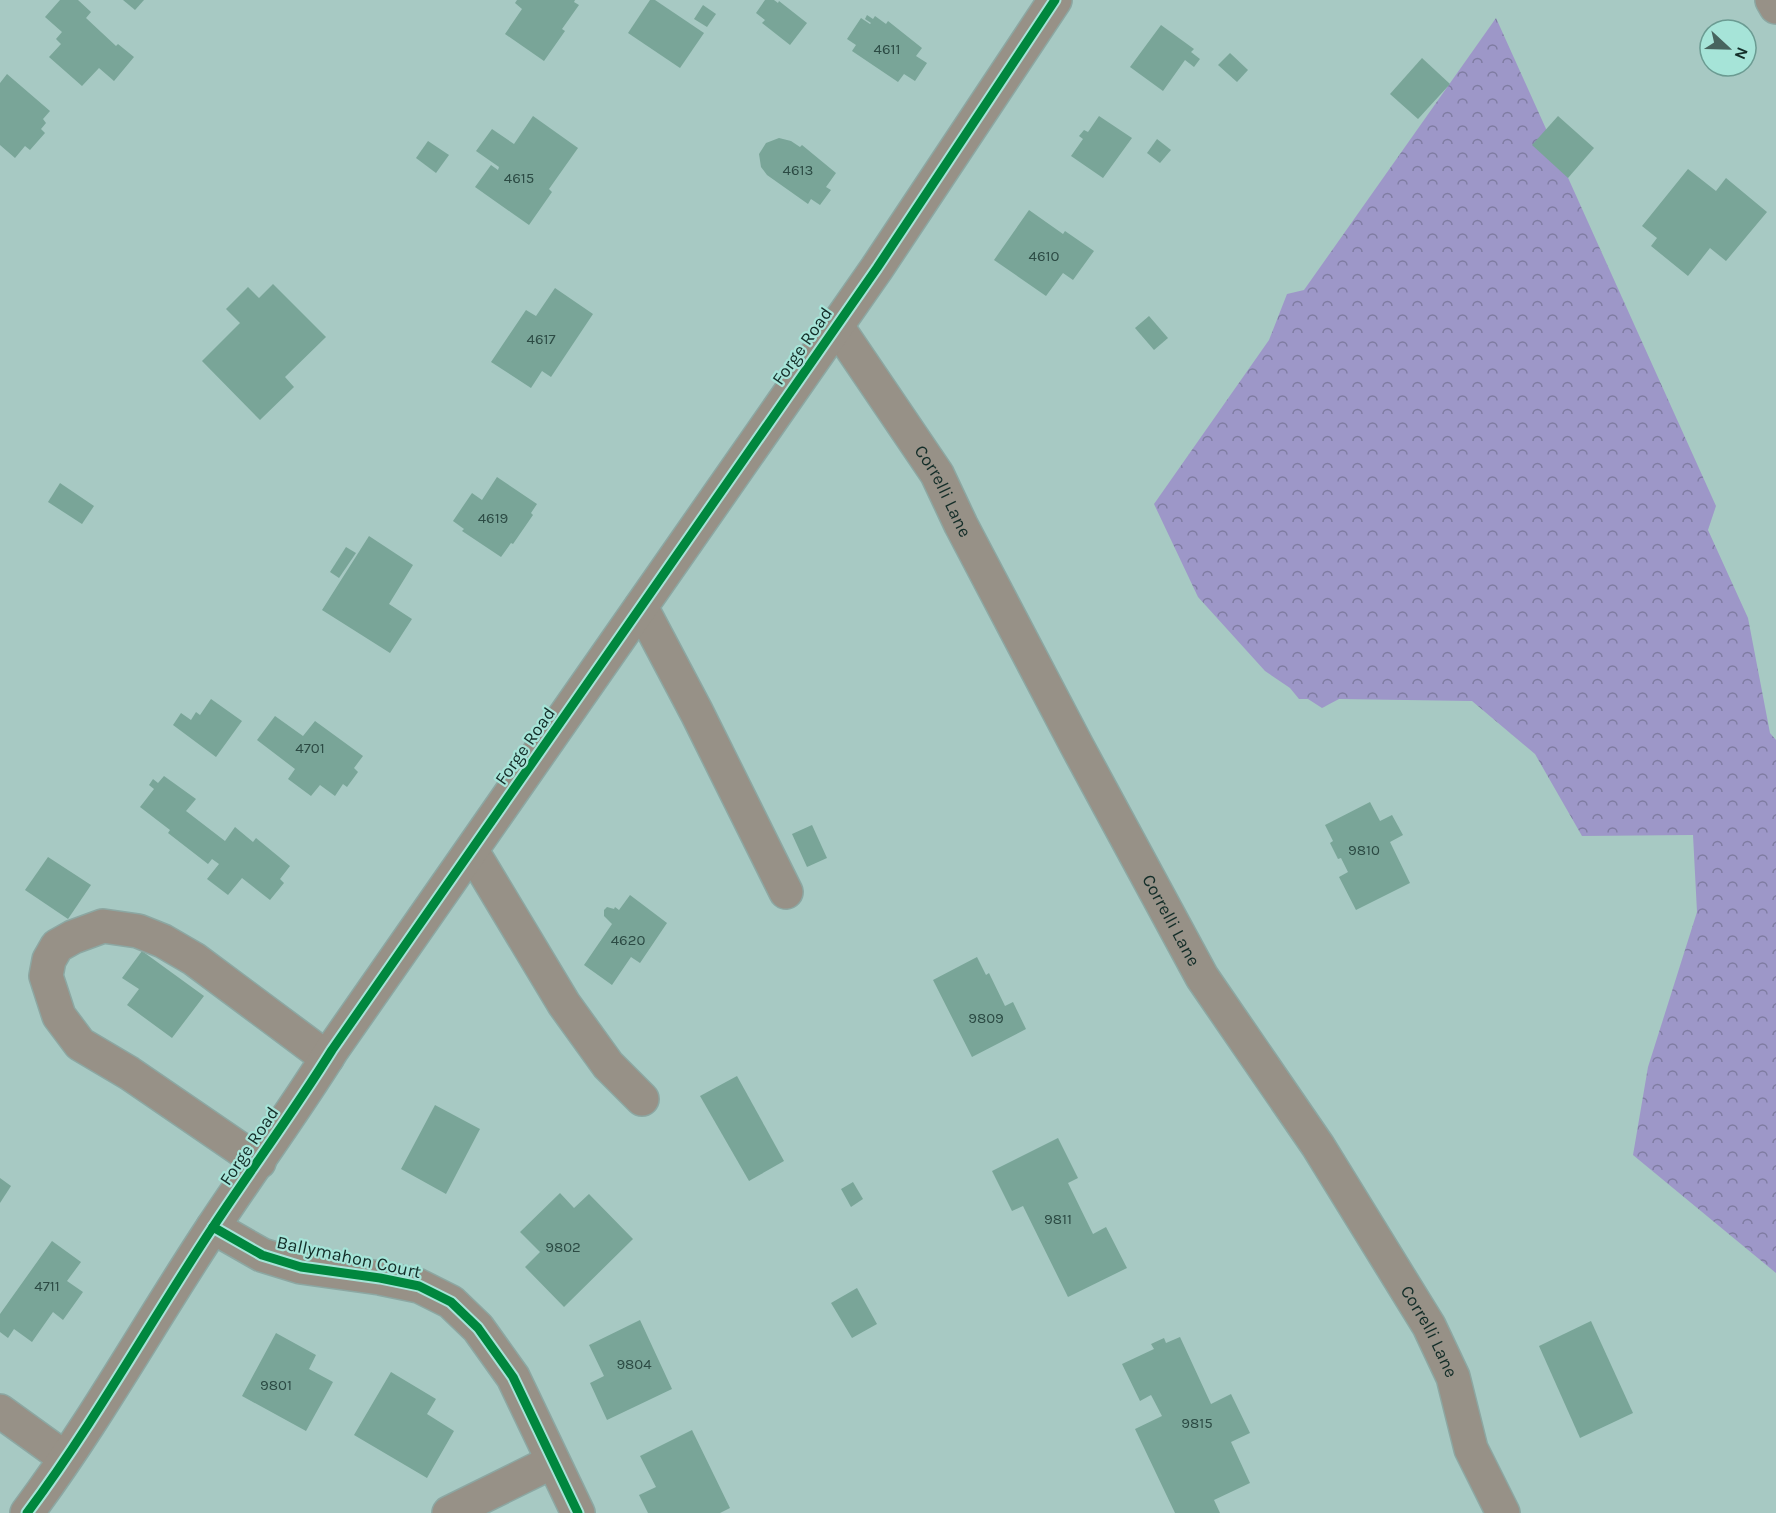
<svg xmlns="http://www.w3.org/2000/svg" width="1776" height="1513" font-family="Karla,sans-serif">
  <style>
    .forest { fill: url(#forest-crowns) }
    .building { fill: #79a598 }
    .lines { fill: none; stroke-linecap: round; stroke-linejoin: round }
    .minor-casing { stroke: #8ca7a2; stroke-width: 36 }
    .minor { stroke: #979187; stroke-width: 33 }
    .cycleway-casing { stroke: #a6e4d8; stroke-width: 13 }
    .cycleway { stroke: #00873e; stroke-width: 9 }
    .labels { text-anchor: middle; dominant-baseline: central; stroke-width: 4.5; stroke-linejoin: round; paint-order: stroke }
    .number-label { font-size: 15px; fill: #2c4b44 }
    .street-label { font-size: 18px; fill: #132d28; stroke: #a6e4d8 }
  </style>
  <defs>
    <pattern id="forest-crowns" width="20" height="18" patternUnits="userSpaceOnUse" patternTransform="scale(1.5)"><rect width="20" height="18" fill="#9d97c8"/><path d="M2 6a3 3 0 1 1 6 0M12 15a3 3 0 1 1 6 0" fill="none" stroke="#7f7ca2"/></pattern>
  </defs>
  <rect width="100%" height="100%" fill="#a7c9c3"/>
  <!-- forest -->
  <path class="forest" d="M1496,18L1716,506L1708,530L1748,618L1770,733L1776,740V1273L1633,1155L1648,1067L1697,912L1693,835L1582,836L1535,754L1472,701L1339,699L1322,708L1308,699H1299L1290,688L1265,671L1198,597L1154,504L1269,340L1287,294L1304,290Z"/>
  <!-- building -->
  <g class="building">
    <path d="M60,0H78L91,12L86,18L116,46L118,44L134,57L114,81L99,68L82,86L49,57L61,44L56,39L62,32L45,17Z"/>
    <path d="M123,0H144L135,10Z"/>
    <path d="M517,0H575L574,2L579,5L562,29L565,31L544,61L505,34L522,9L515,3Z"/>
    <path d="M650,0H655L704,33L680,68L628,33Z"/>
    <path d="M765,0H774L778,3L779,1L807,23L790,45L762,23L765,20L756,13Z"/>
    <path d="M703,5L716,14L707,27L694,19Z"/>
    <path d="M867,15L873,19L875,16L886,24L888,21L922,48L916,56L927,63L915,81L904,74L898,82L852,51L856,45L847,39L861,18L870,24L871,23L865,19Z"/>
    <path d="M1161,25L1194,49L1191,52L1200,59L1194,67L1185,60L1163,91L1130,67Z"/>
    <path d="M1230,53L1248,70L1237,82L1218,65Z"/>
    <path d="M1422,58L1450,84L1418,119L1390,94Z"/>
    <path d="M7,74L50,111L43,119L46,123L41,129L45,133L30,150L25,146L15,158L0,145V83Z"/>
    <path d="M533,116L578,148L549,189L552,192L529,225L475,187L491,165L498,170L499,167L476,151L492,129L514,144Z"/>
    <path d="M1099,116L1132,138L1103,178L1071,156L1083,139L1079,136L1084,130L1088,132Z"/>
    <path d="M1558,116L1594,148L1568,178L1532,145Z"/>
    <path d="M779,138L791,141L800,147L802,145L836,173L826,187L831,190L820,205L811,199L808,204L767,175L761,167L759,154L766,143Z"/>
    <path d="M1157,139L1171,150L1160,163L1147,153Z"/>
    <path d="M428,141L449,155L436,173L416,158Z"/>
    <path d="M1688,169L1716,191L1726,178L1767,212L1726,261L1710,248L1688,276L1651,246L1657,238L1642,226Z"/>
    <path d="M1029,210L1063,234L1065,231L1094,251L1073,280L1063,273L1046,296L994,260Z"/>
    <path d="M273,284L326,337L285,377L294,387L260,420L202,361L240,323L226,309L248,287L259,298Z"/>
    <path d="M555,288L593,314L551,377L542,371L531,388L491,362L526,310L536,316Z"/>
    <path d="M1149,316L1168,338L1154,350L1135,328Z"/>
    <path d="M497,477L537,504L531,513L533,515L513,544L511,543L501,557L462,531L464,529L453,521L472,493L482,500Z"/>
    <path d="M60,483L94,506L82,524L48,502Z"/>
    <path d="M369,536L413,565L389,604L412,619L390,653L322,610Z"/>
    <path d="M346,547L356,553L339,578L330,572Z"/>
    <path d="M211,699L242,721L216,757L173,725L181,713L191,720L196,712L200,715Z"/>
    <path d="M275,716L303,736L315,721L363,756L354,768L358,772L347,787L343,784L335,796L320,785L311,796L288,779L295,769L257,740Z"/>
    <path d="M164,776L196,799L186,811L225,841L235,827L253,842L256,838L290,866L280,879L284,883L270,900L242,878L228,895L207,879L219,864L212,859L208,864L168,833L170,830L140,807L154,789L149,785L153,779L158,783Z"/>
    <path d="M1370,802L1380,821L1392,815L1403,835L1390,842L1410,883L1356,910L1339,877L1348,872L1341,858L1338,859L1330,843L1333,841L1325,825Z"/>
    <path d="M812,825L827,858L807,867L792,834Z"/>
    <path d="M48,857L91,885L68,919L25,890Z"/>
    <path d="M630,895L667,923L640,963L631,957L612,985L584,965L612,924L604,916V910L607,907L614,909L615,907L619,910Z"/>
    <path d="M142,951L204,996L172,1038L127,1005L139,989L122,978Z"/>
    <path d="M977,957L986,975L989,973L1005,1006L1013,1002L1026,1029L972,1057L933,980Z"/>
    <path d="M737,1076L784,1161L749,1181L700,1096Z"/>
    <path d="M435,1105L480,1129L446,1194L401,1169Z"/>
    <path d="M1058,1138L1078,1178L1068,1183L1093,1234L1106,1227L1127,1268L1068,1297L1023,1206L1012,1211L992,1171Z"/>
    <path d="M0,1178L11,1186L0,1203Z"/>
    <path d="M853,1182L863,1199L851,1207L841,1189Z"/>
    <path d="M560,1193L574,1208L589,1194L633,1239L564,1307L525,1267L540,1252L520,1232Z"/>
    <path d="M52,1241L81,1262L67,1281L83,1292L63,1320L53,1312L32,1342L14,1329L8,1338L0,1332V1314Z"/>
    <path d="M857,1288L877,1324L852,1338L831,1303Z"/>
    <path d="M640,1320L672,1389L607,1420L590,1383L604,1376L589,1345Z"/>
    <path d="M1591,1321L1633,1413L1580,1438L1539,1346Z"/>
    <path d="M276,1333L316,1355L309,1369L333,1382L306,1431L242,1396Z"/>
    <path d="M1180,1337L1211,1404L1231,1394L1250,1433L1231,1442L1250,1483L1214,1500L1220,1513H1175L1135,1429L1162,1416L1151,1395L1140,1401L1122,1364L1154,1349L1151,1344L1164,1338L1166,1343Z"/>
    <path d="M391,1372L436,1399L427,1414L454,1431L427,1478L354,1435Z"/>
    <path d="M692,1430L730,1508L720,1513H648L639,1495L656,1487L640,1456Z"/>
  </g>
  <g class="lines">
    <defs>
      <g id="minor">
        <path d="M1772,0L1776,7"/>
        <path id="s1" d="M836,325L937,474L961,525L1077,746L1202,977L1318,1146L1429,1326L1453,1377L1471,1449L1503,1513"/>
        <path d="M641,607L697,713L786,892"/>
        <path d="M472,851L564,1004L608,1065L642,1099"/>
        <path d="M259,1162L129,1073L80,1044L59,1016L46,976L49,960L57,946L73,937L103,926L138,931L163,941L194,959L327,1058"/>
        <path d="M213,1227L262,1255L301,1267L380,1278L419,1286L451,1302L478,1328L513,1377L578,1513"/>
        <path d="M0,1411L65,1458"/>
        <path d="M27,1513C95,1422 150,1322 213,1227C252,1168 294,1111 332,1050L877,268L1055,0"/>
        <path d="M449,1513L552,1462"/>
      </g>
    </defs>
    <!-- minor casing -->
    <use href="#minor" class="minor-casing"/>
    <!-- minor -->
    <use href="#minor" class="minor"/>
    <defs>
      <g id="cycleway">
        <path d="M213,1227L262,1255L301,1267L380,1278L419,1286L451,1302L478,1328L513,1377L578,1513"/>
        <path d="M27,1513C95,1422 150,1322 213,1227C252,1168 294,1111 332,1050L877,268L1055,0"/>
      </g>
    </defs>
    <!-- cycleway casing -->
    <use href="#cycleway" class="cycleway-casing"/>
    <!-- cycleway -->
    <use href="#cycleway" class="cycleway"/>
  </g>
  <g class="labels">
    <!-- number labels -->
    <g class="number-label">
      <text x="887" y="49">4611</text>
      <text x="798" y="170">4613</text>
      <text x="519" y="178">4615</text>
      <text x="1044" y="256">4610</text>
      <text x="541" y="339">4617</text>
      <text x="493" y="518">4619</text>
      <text x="310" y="748">4701</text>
      <text x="1364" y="850">9810</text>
      <text x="628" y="940">4620</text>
      <text x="986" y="1018">9809</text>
      <text x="1058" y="1219">9811</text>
      <text x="563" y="1247">9802</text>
      <text x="47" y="1286">4711</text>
      <text x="634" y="1364">9804</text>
      <text x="276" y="1385">9801</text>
      <text x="1197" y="1423">9815</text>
    </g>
    <!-- street labels -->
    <g class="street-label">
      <text transform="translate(802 346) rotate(-55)">Forge Road</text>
      <text stroke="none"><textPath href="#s1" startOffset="198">Correlli Lane</textPath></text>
      <text transform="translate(525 746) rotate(-55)">Forge Road</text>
      <text stroke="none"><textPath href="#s1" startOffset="684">Correlli Lane</textPath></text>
      <text transform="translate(249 1146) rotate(-56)">Forge Road</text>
      <text transform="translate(349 1257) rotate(12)">Ballymahon Court</text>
      <text stroke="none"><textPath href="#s1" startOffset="1170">Correlli Lane</textPath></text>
    </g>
  </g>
  <!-- north arrow -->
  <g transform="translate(1728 48) rotate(112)"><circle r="28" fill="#a6e4d8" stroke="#6b9b92" stroke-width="1.5"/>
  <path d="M0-4.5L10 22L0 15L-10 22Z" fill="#47645e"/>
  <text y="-9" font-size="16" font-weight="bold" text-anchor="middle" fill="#132d28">N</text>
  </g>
</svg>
